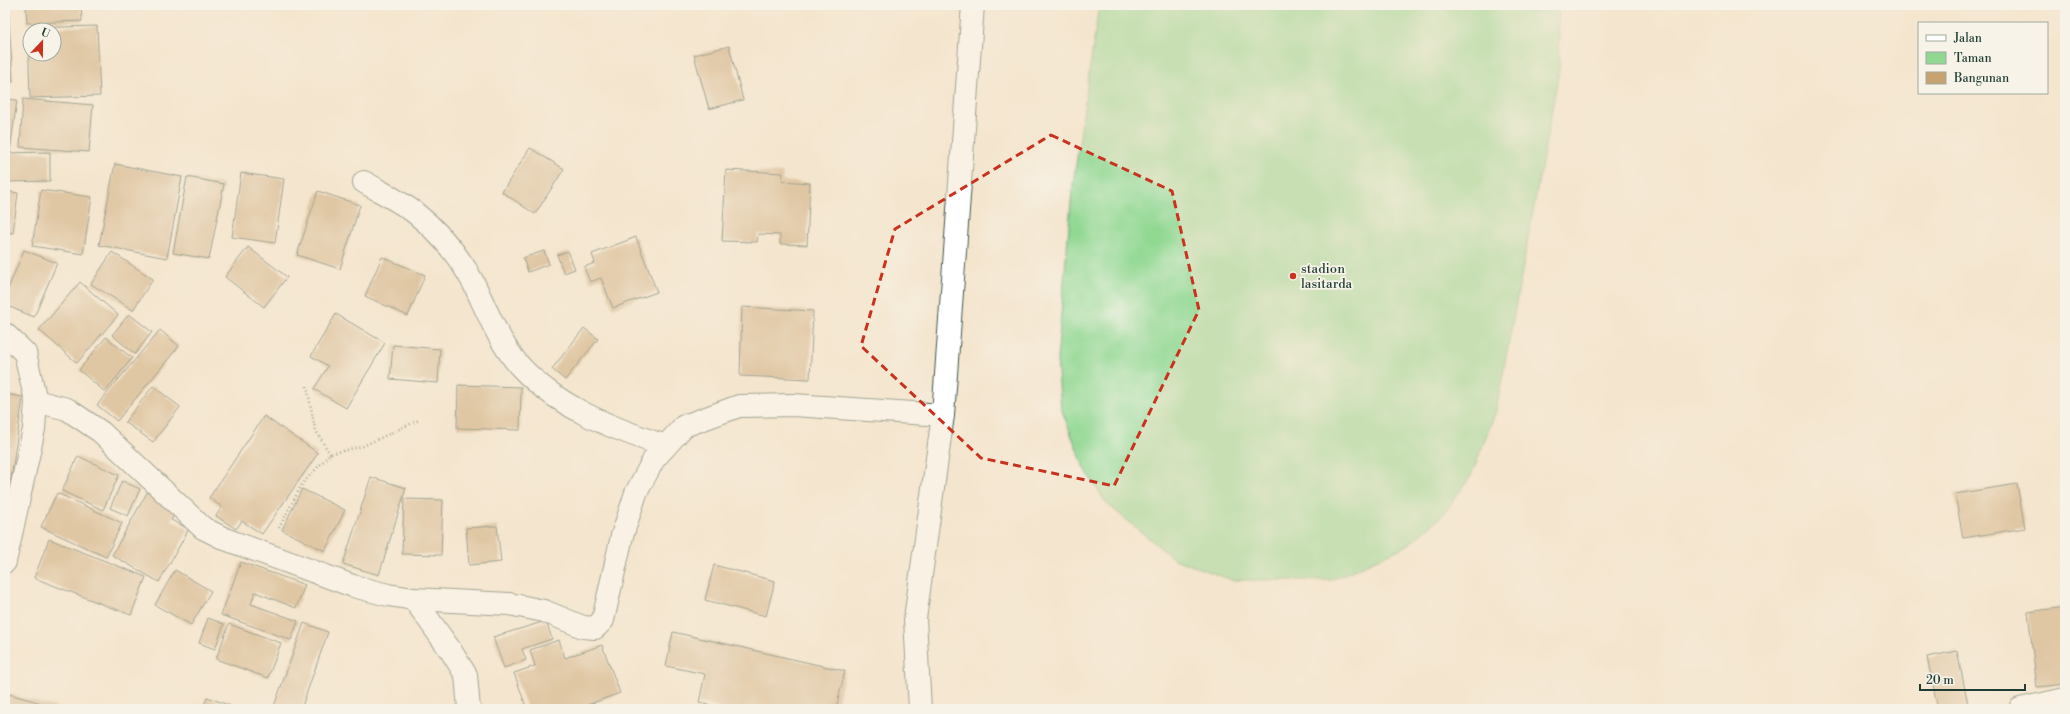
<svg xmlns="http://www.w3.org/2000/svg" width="2070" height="714" font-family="'Libre Bodoni',serif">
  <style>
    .green { fill: #91d893; stroke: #588a64 }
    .building { fill: #c7a372; fill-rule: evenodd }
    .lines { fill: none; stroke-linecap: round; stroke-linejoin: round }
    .minor-casing { stroke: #3f564b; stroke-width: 24 }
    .path { stroke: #3f564b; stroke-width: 2.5; stroke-dasharray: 1 3; stroke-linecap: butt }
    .minor { stroke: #fff; stroke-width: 22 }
    .marked { fill: none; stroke: #c8321e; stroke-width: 3; stroke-dasharray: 8 5; stroke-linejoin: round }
    .poi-dot { fill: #c8321e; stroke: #f7f3e8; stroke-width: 1.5 }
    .labels { text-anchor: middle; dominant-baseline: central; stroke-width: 3.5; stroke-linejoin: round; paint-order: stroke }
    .poi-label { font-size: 13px; fill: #1f3d34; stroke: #f7f3e8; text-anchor: start }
  </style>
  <rect width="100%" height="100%" fill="#f7f3e8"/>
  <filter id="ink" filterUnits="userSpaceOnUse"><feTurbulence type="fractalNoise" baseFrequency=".025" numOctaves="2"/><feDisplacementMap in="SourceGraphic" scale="8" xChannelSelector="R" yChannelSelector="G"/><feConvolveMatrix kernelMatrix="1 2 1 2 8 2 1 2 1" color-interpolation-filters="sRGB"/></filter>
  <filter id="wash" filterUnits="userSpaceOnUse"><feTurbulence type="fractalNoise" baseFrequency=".012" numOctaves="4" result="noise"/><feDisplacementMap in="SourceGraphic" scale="16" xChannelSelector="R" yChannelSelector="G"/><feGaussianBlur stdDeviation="0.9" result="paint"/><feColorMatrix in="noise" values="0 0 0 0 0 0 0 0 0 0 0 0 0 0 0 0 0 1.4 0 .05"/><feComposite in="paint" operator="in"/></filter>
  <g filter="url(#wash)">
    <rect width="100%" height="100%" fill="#f4e5ce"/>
    <!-- green -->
    <path class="green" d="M1099,5H1558L1560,66L1496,411L1471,476L1443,515L1408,545L1332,580H1232L1174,559L1106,503L1084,468L1061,408L1057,360L1072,192Z"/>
    <g id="blocks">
      <!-- building -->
      <g class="building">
        <path d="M5,5H8L13,82L5,83Z"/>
        <path d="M26,5H81L82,21L27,23Z"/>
        <path d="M97,26L100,96L30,98L28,28ZM30,30H54V54H30Z"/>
        <path d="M729,46L743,100L709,109L694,55Z"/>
        <path d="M5,99L17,100L10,151L5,150Z"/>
        <path d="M23,99L93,105L89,152L20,147Z"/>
        <path d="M530,148L564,169L535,214L502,192Z"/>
        <path d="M50,152V181L5,182V153Z"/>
        <path d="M115,164L182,177L167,258L99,245Z"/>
        <path d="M726,170L783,173L782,181L810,183L807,245L780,244V235L758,234L757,242L722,241Z"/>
        <path d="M241,173L284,179L275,243L232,237Z"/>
        <path d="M187,177L224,184L209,259L173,253Z"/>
        <path d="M41,190L92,197L83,254L32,246Z"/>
        <path d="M5,191L18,193L13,233L5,232Z"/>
        <path d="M318,191L360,205L340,269L297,255Z"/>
        <path d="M636,237L657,292L613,308L601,278L590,282L584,267L595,263L592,254Z"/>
        <path d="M5,238H9L6,256H5Z"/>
        <path d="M248,247L287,277L264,307L225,277Z"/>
        <path d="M24,250L57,263L34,317L5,305V296Z"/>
        <path d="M544,251L549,264L528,272L523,258Z"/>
        <path d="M568,251L575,269L564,273L557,255Z"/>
        <path d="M112,252L153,279L133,310L91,284Z"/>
        <path d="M382,257L425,275L408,316L365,296Z"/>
        <path d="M80,282L118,315L77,363L39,330Z"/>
        <path d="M742,307L813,311L810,379L740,376Z"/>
        <path d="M129,314L152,332L135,354L112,335Z"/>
        <path d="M336,314L385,343L346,408L314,389L328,366L311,356Z"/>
        <path d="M584,328L598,339L565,380L552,369Z"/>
        <path d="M160,330L179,346L117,421L97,405Z"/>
        <path d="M106,337L132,358L105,392L79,370Z"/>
        <path d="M393,345L440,349L438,383L390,379Z"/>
        <path d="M458,385L521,387L520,430L457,428Z"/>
        <path d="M153,386L180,407L153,442L125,422Z"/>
        <path d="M5,394L23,397L9,492L5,491Z"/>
        <path d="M264,416L318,453L262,534L242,521L236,529L216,516L222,507L209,498Z"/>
        <path d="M78,456L119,475L103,510L62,491Z"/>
        <path d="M371,477L406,488L379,575L343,564Z"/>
        <path d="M122,481L140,489L128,516L110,508Z"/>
        <path d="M2017,484L2025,528L1963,538L1955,494Z"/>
        <path d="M302,489L345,510L325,551L282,530Z"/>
        <path d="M148,491L178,508L171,520L189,529L159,582L112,555Z"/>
        <path d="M57,493L122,523L106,557L41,527Z"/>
        <path d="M404,499L443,500L441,555L402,554Z"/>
        <path d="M497,526L501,562L469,565L466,528Z"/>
        <path d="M49,539L146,577L131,615L34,578Z"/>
        <path d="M241,562L305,585L296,608L255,592L251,604L298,621L291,640L221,615Z"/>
        <path d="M714,565L775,581L766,616L705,600Z"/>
        <path d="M175,570L211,591L191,625L155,605Z"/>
        <path d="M2065,607V684L2037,687L2028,612Z"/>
        <path d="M208,618L224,624L215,649L199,643Z"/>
        <path d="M546,621L552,639L522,649L526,660L504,668L493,637Z"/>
        <path d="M304,623L328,632L301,709H273Z"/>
        <path d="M229,624L281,643L268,678L216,659Z"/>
        <path d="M673,632L845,671L836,709H718V707L699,703L705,674L666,666Z"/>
        <path d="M559,640L565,658L602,645L620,693L576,709H527L514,673L535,666L530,650Z"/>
        <path d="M1957,651L1969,709H1938L1927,657Z"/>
        <path d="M9,694L63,709H5Z"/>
        <path d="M207,697L239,709H203Z"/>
        <path d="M160,705L172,709H159Z"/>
      </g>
    </g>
  </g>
  <g filter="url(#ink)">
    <use href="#blocks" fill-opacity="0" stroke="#3f564b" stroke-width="1"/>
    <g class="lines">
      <defs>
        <g id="minor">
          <path d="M364,182C381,192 399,201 414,212C438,231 460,257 474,284C487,311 498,340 518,364C556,407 612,428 665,446"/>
          <path d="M5,334L25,353L36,401L34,429L5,562"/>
          <path d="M36,401L67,409L101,432L203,528L225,539L353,586L388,595L414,599L509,604L544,611L583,627L595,628L603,620L622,536L636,493L654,459L684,426L739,406L793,405L943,415"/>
          <path d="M414,599L451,651L466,675L469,709"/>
          <path d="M920,709L915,619L943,415L973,5"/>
          <path d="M2020,709L2065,699"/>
        </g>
      </defs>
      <!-- minor casing -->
      <use href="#minor" class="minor-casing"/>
      <!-- path -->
      <g class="path">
        <path d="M307,386L315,429L330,454"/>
        <path d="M279,528L302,484L330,454L363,446L419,420"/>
      </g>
      <!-- minor -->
      <use href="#minor" class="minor"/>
    </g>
  </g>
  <!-- marked area -->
  <path d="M0 0H2070V714H0ZM1051,135L1172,191L1199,310L1114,486L981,458L861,346L895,229Z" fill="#f4e5ce" fill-opacity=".55" fill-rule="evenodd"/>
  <path class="marked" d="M1051,135L1172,191L1199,310L1114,486L981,458L861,346L895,229Z"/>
  <!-- markers -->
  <circle class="poi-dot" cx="1293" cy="276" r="4"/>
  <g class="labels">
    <!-- poi labels -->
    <g class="poi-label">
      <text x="1301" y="269">stadion<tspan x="1301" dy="15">lasitarda</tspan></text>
    </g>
  </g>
  <!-- margin -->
  <rect width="2070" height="714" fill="none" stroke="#f7f3e8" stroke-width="20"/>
  <!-- legend -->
  <rect x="1918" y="22" width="130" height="72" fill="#f7f3e8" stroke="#a1aaa0"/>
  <rect x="1926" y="35" width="20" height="6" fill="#ffffff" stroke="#a1aaa0"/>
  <text x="1954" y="42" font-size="12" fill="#1f3d34">Jalan</text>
  <rect x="1926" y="52" width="20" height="12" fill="#91d893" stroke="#a1aaa0"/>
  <text x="1954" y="62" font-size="12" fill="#1f3d34">Taman</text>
  <rect x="1926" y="72" width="20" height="12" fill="#c7a372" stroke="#a1aaa0"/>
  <text x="1954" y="82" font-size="12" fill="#1f3d34">Bangunan</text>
  <!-- north arrow -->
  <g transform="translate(42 42) rotate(22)"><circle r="19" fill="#f7f3e8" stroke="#a1aaa0"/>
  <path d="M0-3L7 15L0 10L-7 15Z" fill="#c8321e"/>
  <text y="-6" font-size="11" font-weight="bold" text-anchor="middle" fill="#1f3d34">U</text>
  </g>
  <!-- scale -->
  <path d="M1920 684v6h105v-6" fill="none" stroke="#1f3d34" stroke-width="2"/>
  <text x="1926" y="684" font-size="12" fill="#1f3d34" stroke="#f7f3e8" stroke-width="3" paint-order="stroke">20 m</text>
</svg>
